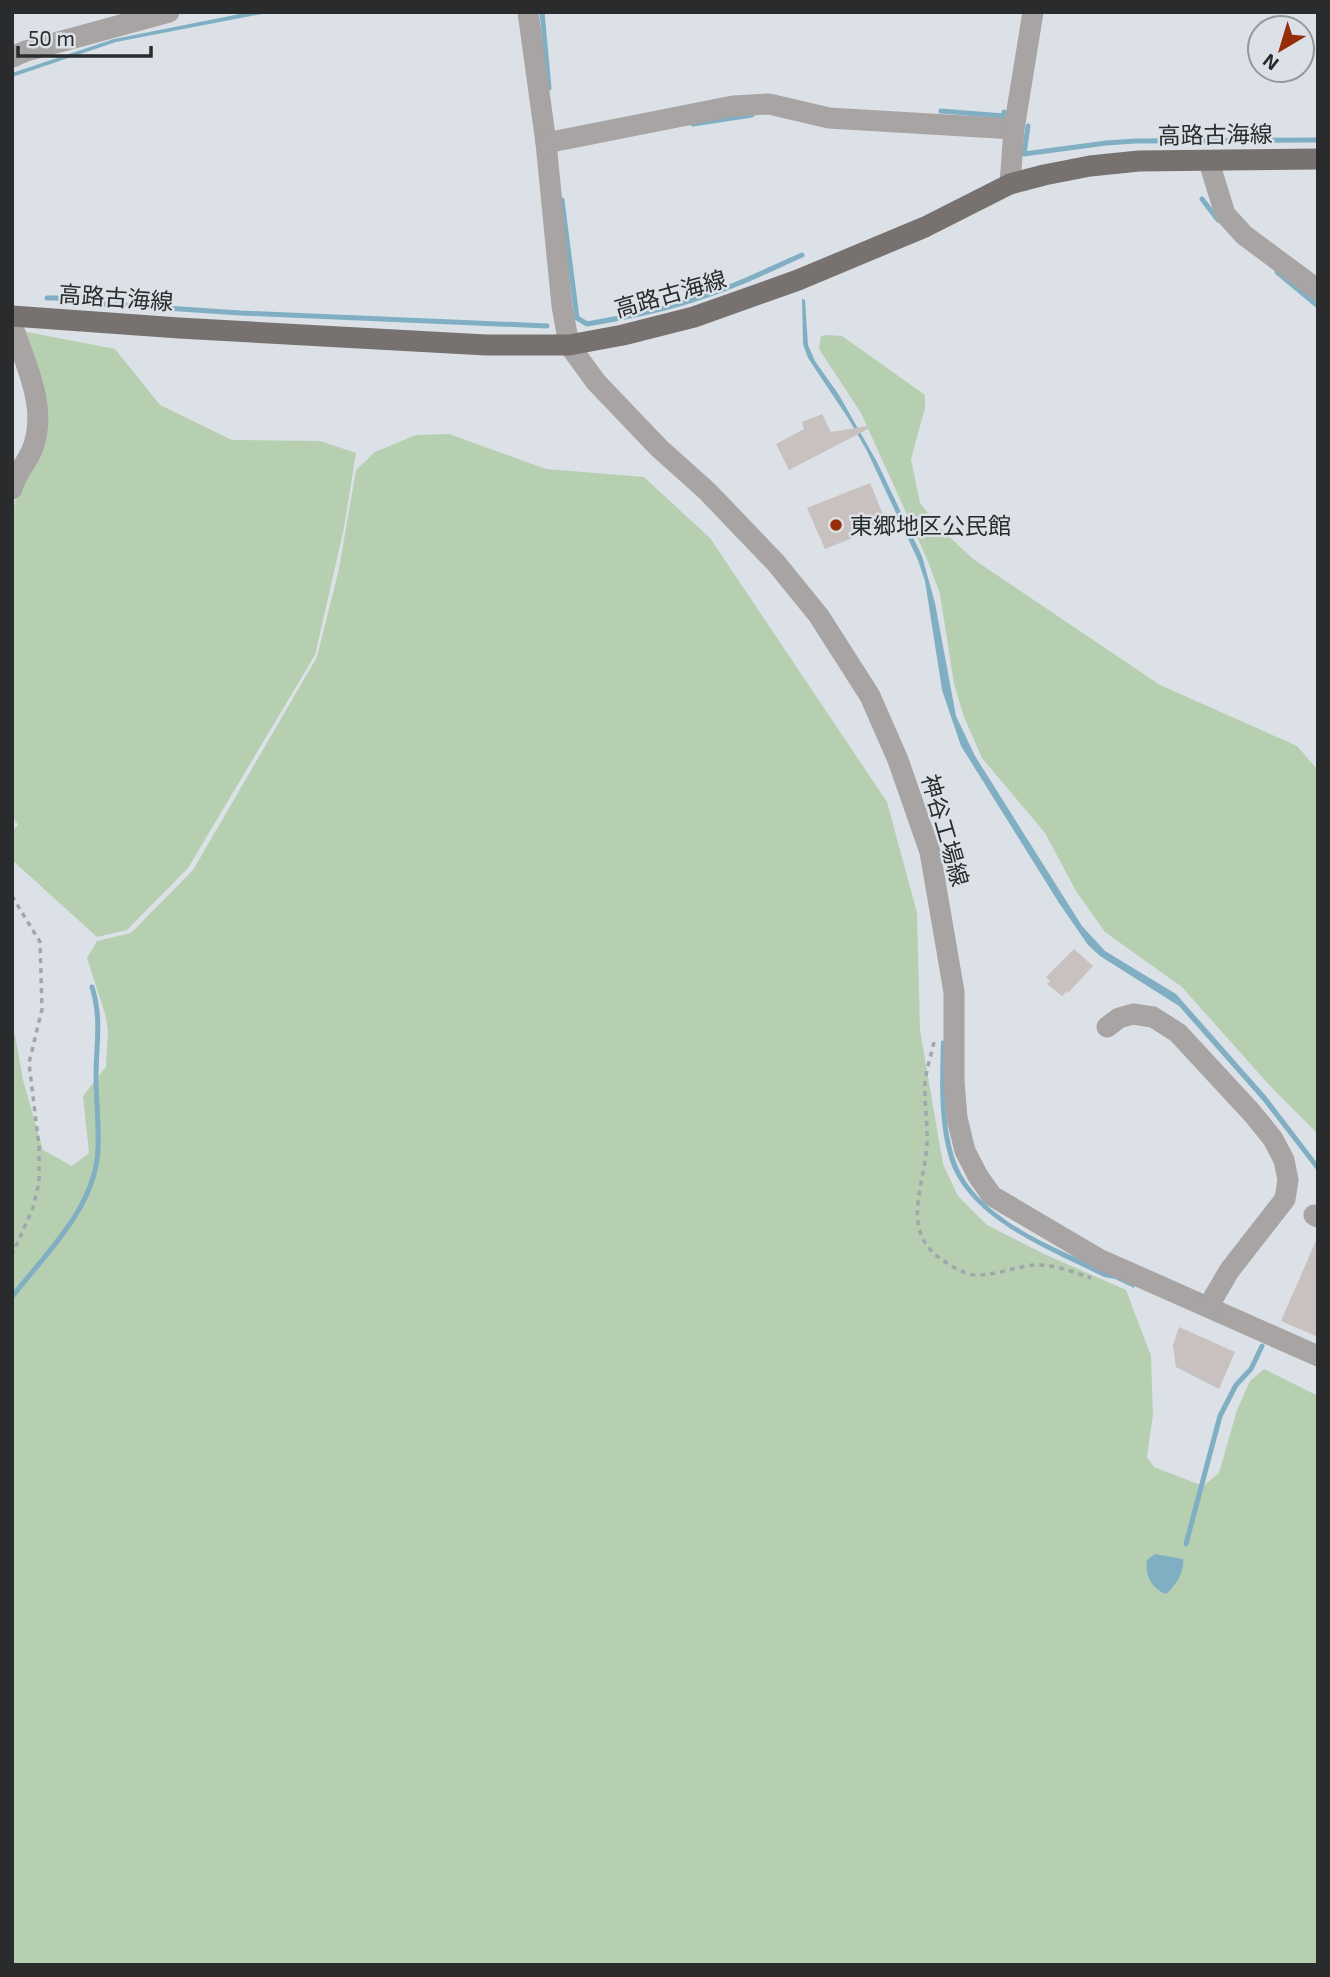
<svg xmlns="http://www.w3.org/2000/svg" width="1330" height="1977" font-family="'Exo 2','Noto Sans JP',sans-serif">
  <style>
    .green { fill: #b6cfb1 }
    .water { fill: #80afc4 }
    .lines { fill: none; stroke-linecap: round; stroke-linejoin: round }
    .stream { stroke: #80afc4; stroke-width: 5 }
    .building { fill: #c9c1c0 }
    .path { stroke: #a1a6aa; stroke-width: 3.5; stroke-dasharray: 5 5; stroke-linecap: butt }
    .minor { stroke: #a7a4a3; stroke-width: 21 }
    .major { stroke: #777270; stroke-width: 21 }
    .poi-dot { fill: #952e09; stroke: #dbe1e6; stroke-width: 2.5 }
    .labels { text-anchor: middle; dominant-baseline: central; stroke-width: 5; stroke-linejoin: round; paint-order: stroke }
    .street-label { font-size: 23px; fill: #292b2d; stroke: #dbe1e6 }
    .poi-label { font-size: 23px; fill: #292b2d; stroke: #dbe1e6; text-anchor: start }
  </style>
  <rect width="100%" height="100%" fill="#dbe1e6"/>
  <!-- green -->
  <g class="green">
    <path d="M22,331L115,349L160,405L232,440L320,441L356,453L344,528L315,655L188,868L127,930L97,937L12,860V831L18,825L12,816V519L18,485L42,444Z"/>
    <path d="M828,335L842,336L925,395V408L911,459L920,503L939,527L973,559L1160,685L1297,746L1318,770V1134L1271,1087L1182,987L1105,932L1076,891L1045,833L982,758L964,717L954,684L940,594L927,559L861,413L819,349L821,336Z"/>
    <path d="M449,434L546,469L644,477L710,538L887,802L917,913L920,1030L943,1164L958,1196L987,1225L1044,1254L1126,1290L1151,1356L1153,1414L1147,1457L1154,1467L1203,1486L1219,1473L1237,1410L1250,1381L1264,1369L1318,1396V1965H12V1033L15,1035L23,1080L43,1150L72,1166L89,1153L83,1096L106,1067L108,1031L106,1017L87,958L97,941L131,933L193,870L317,657L339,569L356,470L375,452L416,435Z"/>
  </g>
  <!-- water -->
  <g class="water">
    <path d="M250,12H272L116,42L12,77V73L114,39Z"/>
    <path d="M802,299L805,300L808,345L815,361L839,395L877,462L922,556L935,603L956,716L975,756L1082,926L1105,951L1176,994L1266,1096L1318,1164V1172L1263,1101L1179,1006L1100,956L1088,945L1059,903L961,746L942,690L925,581L918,560L867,451L848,418L808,358L803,344Z"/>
    <path d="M945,1040C945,1078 943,1116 953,1153C972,1225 1075,1254 1135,1284L1134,1288L1115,1279L1104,1277C1050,1250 964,1218 948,1154C938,1117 940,1078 941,1041Z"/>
    <path d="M1155,1554L1183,1559C1185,1572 1175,1586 1166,1594C1152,1589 1144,1574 1147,1560Z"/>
  </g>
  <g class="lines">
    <!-- stream -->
    <g class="stream">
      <path d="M542,12L549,88"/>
      <path d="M941,111L1004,116V112"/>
      <path d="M693,124L752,115"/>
      <path d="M1028,126L1024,154L1106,143L1136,141L1318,140"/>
      <path d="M1202,199L1218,220"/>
      <path d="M562,200L577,318L587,324C622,318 658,311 692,300C730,289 766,271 802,255"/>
      <path d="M1277,272L1318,306"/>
      <path d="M47,298H58L61,301L240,313L547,326"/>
      <path d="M12,1297C46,1253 98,1205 98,1146C99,1123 96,1100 96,1077C96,1045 102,1018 92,987"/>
      <path d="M1186,1544L1220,1416L1236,1385L1251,1369L1262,1346"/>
    </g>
  </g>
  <!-- building -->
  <g class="building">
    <path d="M822,414L831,432L867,426L868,429L789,470L776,444L804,429L802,422Z"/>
    <path d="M870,483L887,524L825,549L807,508Z"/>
    <path d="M1074,949L1093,966L1068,993L1067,991L1062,996L1047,984L1050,981L1046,977Z"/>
    <path d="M1318,1236V1337L1281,1321Z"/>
    <path d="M1179,1327L1235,1352L1219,1389L1176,1367L1173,1345Z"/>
  </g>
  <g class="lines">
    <!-- path -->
    <g class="path">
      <path d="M12,896L40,942L42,1009L29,1063L39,1146V1182L33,1208L12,1255"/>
      <path d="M934,1042C931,1056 926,1070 925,1084C924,1103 928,1123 927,1143C925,1188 897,1233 947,1263C955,1268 966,1275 976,1275C996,1275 1015,1267 1034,1265C1054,1264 1073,1272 1091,1278"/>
    </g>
    <!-- minor -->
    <g class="minor">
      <path d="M528,12L546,143L562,306L569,345L596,382L659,448L707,491L776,563L819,616L870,696L898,760L930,852L954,992V1081L957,1118L965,1151L978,1176L992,1196L1099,1259L1318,1356"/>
      <path d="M12,57L26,51L169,12"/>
      <path d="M546,143L733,106L769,104L829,118L1014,129"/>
      <path d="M1209,162L1225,214L1244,235L1318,290"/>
      <path d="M1010,184L1014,129L1033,12"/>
      <path d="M12,324C25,364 49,408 32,450C26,464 15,475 12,489"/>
      <path d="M1107,1027L1119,1018L1133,1014L1153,1017L1178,1033L1252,1113L1273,1139L1284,1160L1288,1180L1285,1199L1229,1271L1208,1307"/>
      <path d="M1314,1215L1318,1217"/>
    </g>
    <!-- major -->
    <path class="major" d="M12,316L179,328L486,345H569L623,335L694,317L798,280L925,227L1010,184L1044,175L1090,166L1139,161L1318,159"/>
  </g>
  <!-- markers -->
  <circle class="poi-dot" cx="836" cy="525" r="7"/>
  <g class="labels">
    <!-- street labels -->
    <g class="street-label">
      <text transform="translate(1215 134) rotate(-1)">高路古海線</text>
      <text transform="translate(670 293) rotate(-16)">高路古海線</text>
      <text transform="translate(116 297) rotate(4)">高路古海線</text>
      <text transform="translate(946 830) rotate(74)">神谷工場線</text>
    </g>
    <!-- poi labels -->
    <g class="poi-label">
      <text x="850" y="525">東郷地区公民館</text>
    </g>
  </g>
  <!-- border -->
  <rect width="1330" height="1977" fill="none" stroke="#292b2d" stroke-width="28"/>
  <!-- north arrow -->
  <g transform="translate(1281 49) rotate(218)"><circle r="33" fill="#dbe1e6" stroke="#94989c" stroke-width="2"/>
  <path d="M0-5L12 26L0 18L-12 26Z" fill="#952e09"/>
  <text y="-10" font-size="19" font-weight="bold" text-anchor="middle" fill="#292b2d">N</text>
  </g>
  <!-- scale -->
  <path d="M18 46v10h133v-10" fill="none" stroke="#292b2d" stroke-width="3.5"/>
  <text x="28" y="46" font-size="21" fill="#292b2d" stroke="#dbe1e6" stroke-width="5" paint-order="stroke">50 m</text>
</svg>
